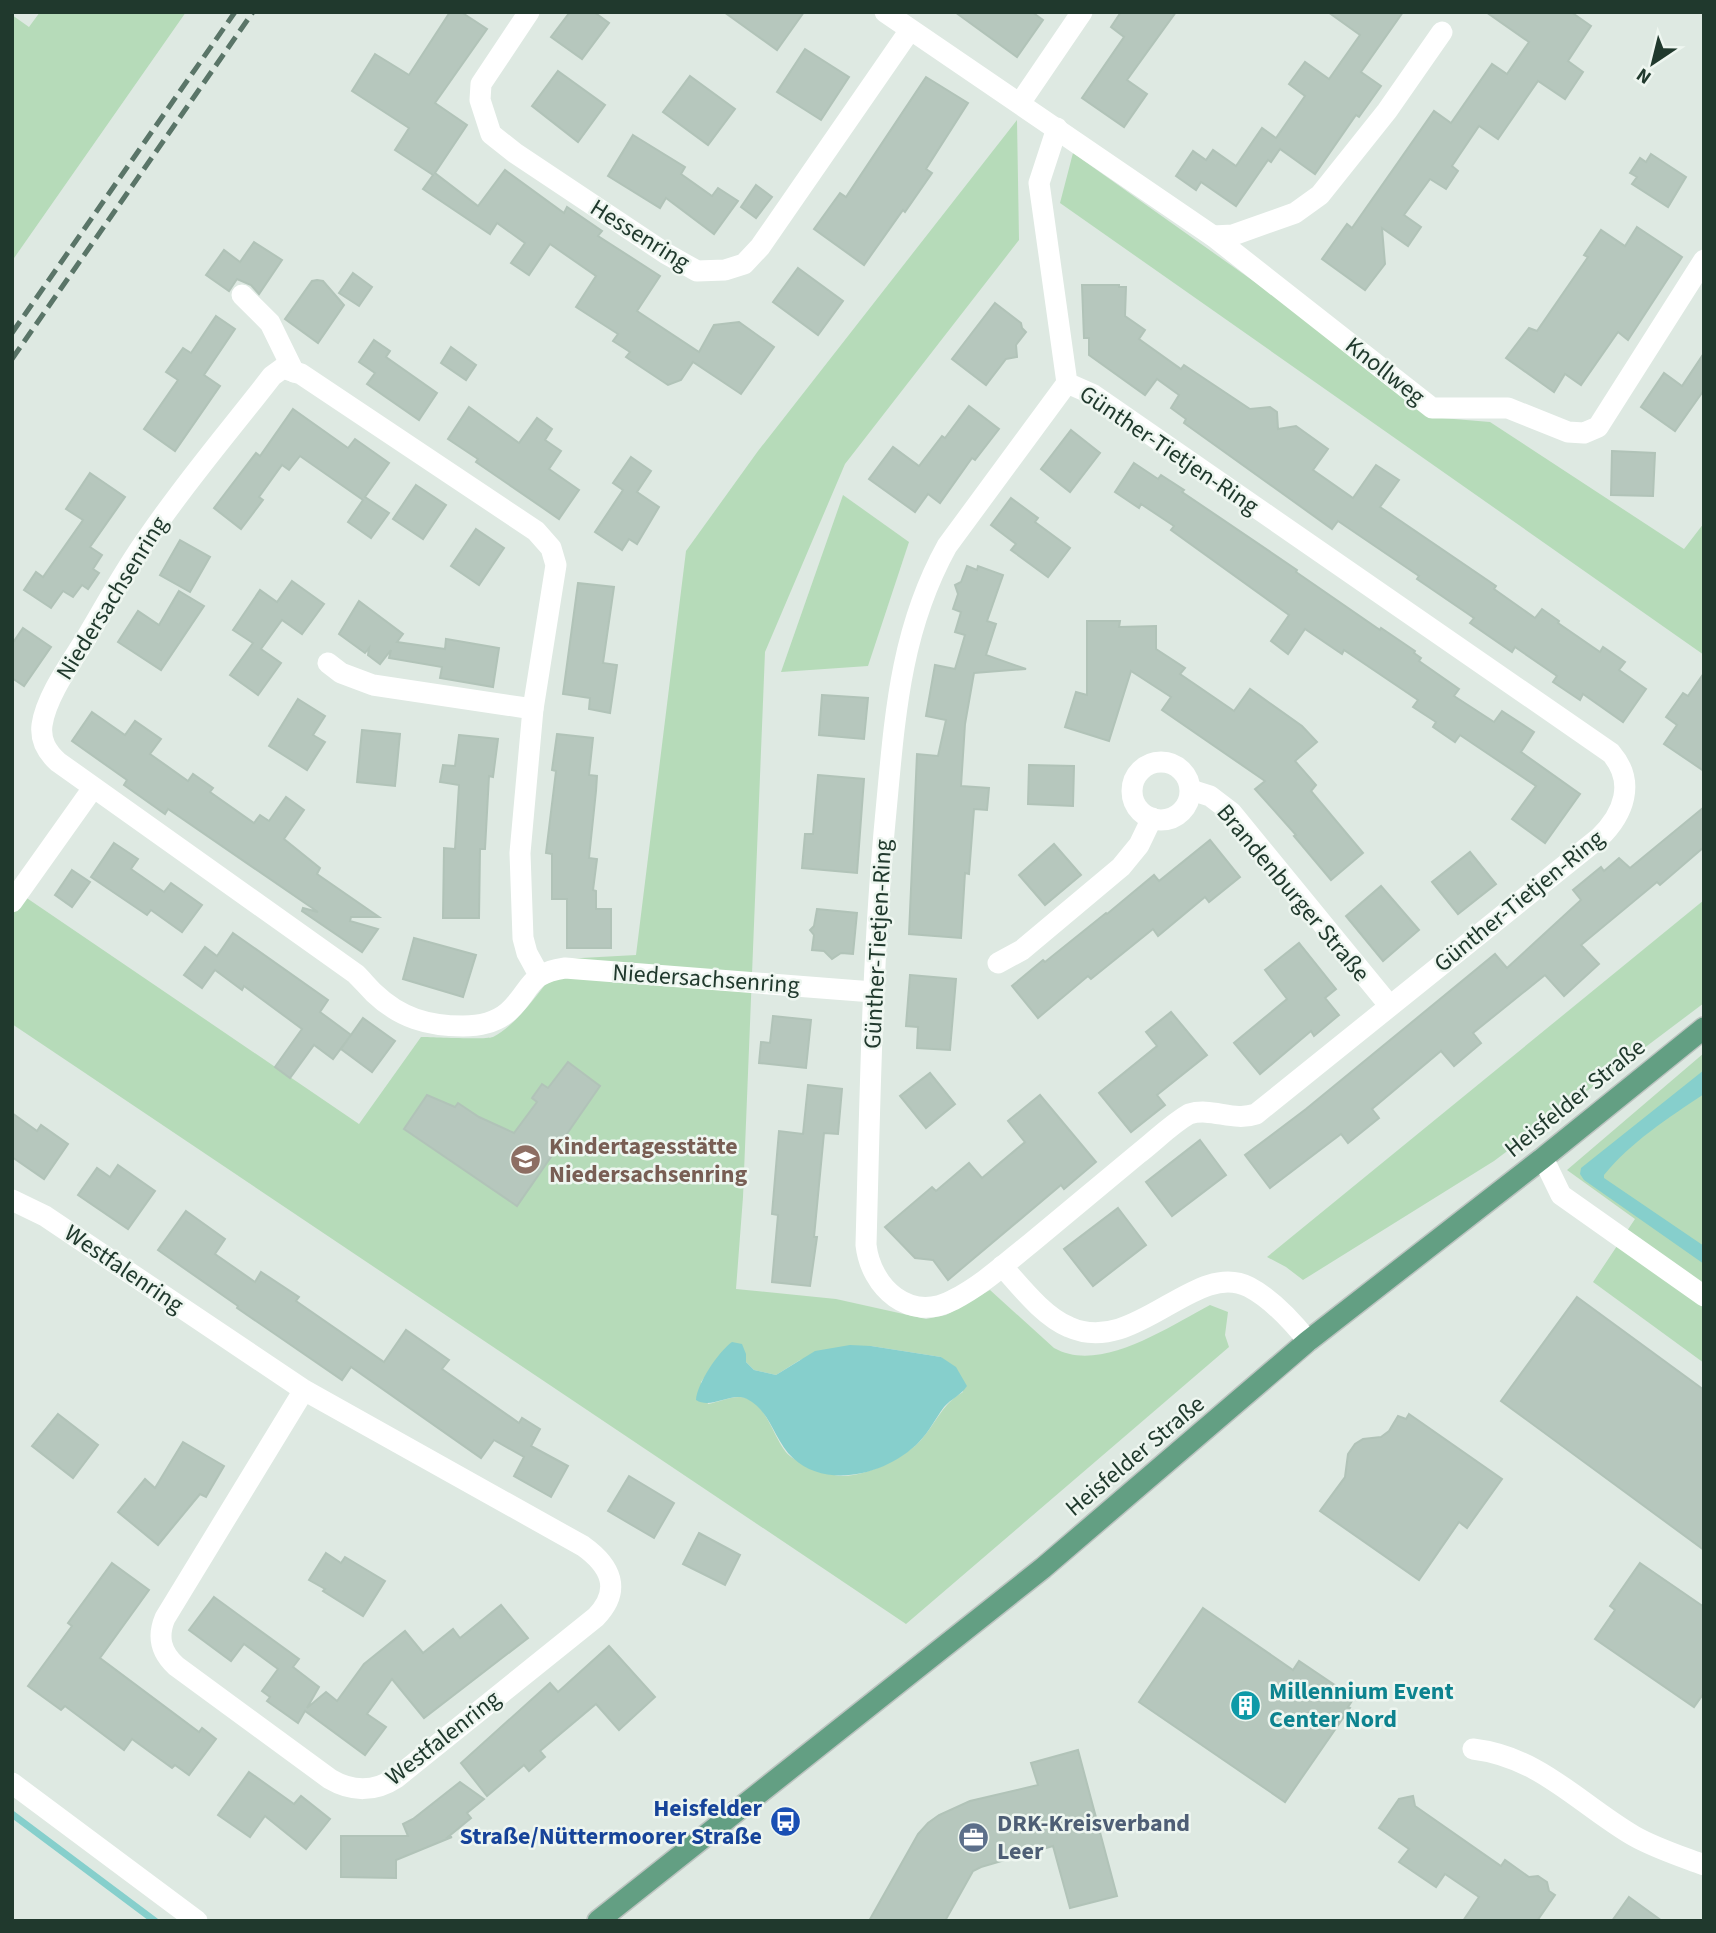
<svg xmlns="http://www.w3.org/2000/svg" width="1716" height="1933" font-family="'Source Sans 3',sans-serif">
  <style>
    .green { fill: #b6dbb9; fill-rule: evenodd }
    .water { fill: #86cfcc }
    .lines { fill: none; stroke-linecap: round; stroke-linejoin: round }
    .stream { stroke: #86cfcc; stroke-width: 7 }
    .building { fill: #b6c7bd; stroke: #b1c3b8; stroke-width: 2 }
    .major-casing { stroke: #bcc4c0; stroke-width: 24 }
    .minor { stroke: #fff; stroke-width: 21 }
    .major { stroke: #639f83; stroke-width: 21 }
    .rail { stroke: #5a7568; stroke-width: 5; stroke-dasharray: 14 7; stroke-linecap: butt }
    .labels { text-anchor: middle; dominant-baseline: central; stroke-width: 5; stroke-linejoin: round; paint-order: stroke }
    .street-label { font-size: 24px; fill: #20392d; stroke: #eef6f0 }
    .education-label { font-size: 24px; font-weight: bold; fill: #785e54; stroke: #eef6f0; text-anchor: start }
    .culture-label { font-size: 24px; font-weight: bold; fill: #0d838f; stroke: #eef6f0; text-anchor: start }
    .transit-label { font-size: 24px; font-weight: bold; fill: #164399; stroke: #eef6f0; text-anchor: end }
    .service-label { font-size: 24px; font-weight: bold; fill: #4e5e75; stroke: #eef6f0; text-anchor: start }
  </style>
  <rect width="100%" height="100%" fill="#dee9e2"/>
  <!-- green -->
  <g class="green">
    <path d="M40,12H186L12,261V15L29,27Z"/>
    <path d="M1017,120L1019,240L845,464L765,652L743,1197L736,1289L836,1299L926,1319L946,1315L990,1290L1054,1348C1100,1374 1168,1327 1210,1305L1228,1312L1225,1335L1229,1347L906,1624L12,1024V888L359,1124L421,1037C434,1037 485,1040 493,1037C516,1027 549,980 563,959L636,955L686,551L758,451ZM871,1346L941,1357L963,1392C943,1403 936,1423 921,1440C905,1458 859,1481 834,1475C825,1473 797,1462 790,1456C773,1442 767,1397 739,1397C730,1397 718,1402 708,1404L701,1382L710,1370L746,1354V1362L754,1370L776,1375L800,1360Z"/>
    <path d="M1073,153L1294,310L1430,417L1490,422L1684,549L1704,523V655L1060,203Z"/>
    <path d="M843,495L909,542L868,666L781,672Z"/>
    <path d="M1704,900V1003L1494,1161L1303,1280L1286,1267L1267,1257Z"/>
    <path d="M1704,1053V1363L1593,1282L1635,1219L1567,1170Z"/>
  </g>
  <!-- water -->
  <g class="water">
    <path d="M1704,1070V1094C1668,1118 1631,1142 1604,1175V1178L1704,1246V1264L1584,1180L1580,1174L1581,1168Z"/>
    <path d="M732,1342L742,1344L746,1354V1362L754,1370L776,1375L815,1351L850,1345L871,1346L941,1357L956,1367L967,1386C961,1395 951,1399 944,1407C935,1419 929,1432 919,1442C888,1474 827,1490 793,1458C774,1441 771,1411 747,1399C731,1391 712,1410 696,1400C697,1384 718,1352 732,1342Z"/>
  </g>
  <g class="lines">
    <!-- stream -->
    <path class="stream" d="M12,1814L155,1921"/>
  </g>
  <!-- building -->
  <g class="building">
    <path d="M450,12H461L487,29L435,103L467,125L435,173L478,206L505,170L564,213L567,207L602,231L598,236L660,276L637,311L699,352L714,325L739,322L774,347L741,394L693,362L681,380L668,385L626,357L630,352L613,341L618,334L576,307L596,276L550,244L529,275L511,263L525,243L497,223L490,234L423,189L433,175L395,150L409,128L352,91L375,54L409,75Z"/>
    <path d="M570,12H594L609,23L582,59L551,37Z"/>
    <path d="M724,12H804L777,50Z"/>
    <path d="M955,12H1032L1043,20L1017,57Z"/>
    <path d="M1121,12H1176L1127,80L1147,94L1124,127L1082,98L1124,37L1111,27Z"/>
    <path d="M1328,12H1403L1361,72L1381,86L1359,117L1356,115L1315,174L1280,149L1271,162L1268,160L1236,206L1201,182L1196,190L1176,176L1193,151L1206,160L1213,150L1236,166L1262,128L1276,138L1305,96L1289,84L1305,62L1329,79L1360,35Z"/>
    <path d="M1486,12H1571L1591,26L1568,61L1583,72L1565,99L1538,81L1498,139L1479,126L1452,166L1458,171L1446,189L1430,179L1404,215L1421,227L1408,246L1382,228L1385,264L1365,290L1322,259L1347,224L1352,228L1434,111L1451,123L1492,64L1507,74L1529,42Z"/>
    <path d="M805,49L849,77L821,120L777,92Z"/>
    <path d="M558,71L605,105L578,142L532,106Z"/>
    <path d="M690,76L735,109L708,145L663,112Z"/>
    <path d="M926,77L968,103L926,169L932,173L905,212L903,210L864,265L814,229L840,193L846,197Z"/>
    <path d="M633,135L685,167L681,174L712,196L718,188L738,201L714,234L666,198L660,208L608,176Z"/>
    <path d="M1651,154L1686,177L1668,207L1632,184L1637,177L1630,173L1640,158L1646,162Z"/>
    <path d="M756,185L772,197L756,218L741,207Z"/>
    <path d="M1637,227L1682,257L1628,340L1618,332L1581,385L1565,374L1554,392L1506,358L1529,328L1537,331L1588,257L1584,255L1601,230L1625,246Z"/>
    <path d="M254,242L282,260L259,294L251,285L237,279L229,291L206,275L224,250L240,262Z"/>
    <path d="M798,268L843,301L818,335L773,302Z"/>
    <path d="M353,273L372,287L359,306L339,293Z"/>
    <path d="M317,280L323,281L344,305L318,343L285,319L312,281Z"/>
    <path d="M1082,285H1119V287H1126L1125,316L1145,330L1139,339L1181,369L1184,365L1250,409L1270,407L1277,412L1278,429L1296,426L1328,449L1313,470L1353,498L1376,465L1399,480L1380,507L1496,586L1494,589L1535,618L1542,609L1559,621L1558,623L1600,652L1603,647L1625,662L1619,670L1646,689L1623,722L1583,694L1580,700L1553,682L1557,676L1515,647L1512,652L1470,623L1474,618L1417,579L1419,576L1338,521L1332,529L1184,423L1186,419L1171,408L1179,395L1157,379L1145,395L1089,355V338H1084Z"/>
    <path d="M995,303L1021,323L1022,328L1026,332L1016,345L1017,357L1006,359L986,385L952,359Z"/>
    <path d="M216,316L235,329L204,375L220,386L175,451L144,429L178,380L166,372L183,348L191,353Z"/>
    <path d="M374,340L390,351L386,357L437,393L419,420L367,384L375,373L359,362Z"/>
    <path d="M451,347L476,365L466,380L441,363Z"/>
    <path d="M1704,353V390L1675,431L1641,407L1664,373L1682,386Z"/>
    <path d="M969,406L999,429L975,460L972,458L940,503L928,494L915,512L869,479L893,447L919,466L942,436L945,438Z"/>
    <path d="M469,407L519,443L537,418L552,429L545,440L561,451L549,469L579,490L559,519L476,462L478,459L448,439Z"/>
    <path d="M293,409L348,448L355,439L389,463L365,497L389,513L371,538L348,522L363,500L300,456L289,470L282,465L259,497L263,500L241,529L214,508L256,453L260,456Z"/>
    <path d="M1071,430L1100,453L1070,492L1041,469Z"/>
    <path d="M1612,451L1655,453L1653,496L1611,495Z"/>
    <path d="M631,457L651,471L637,492L659,507L637,544L629,539L622,550L595,532L623,490L613,483Z"/>
    <path d="M1134,463L1158,479L1161,475L1184,490L1182,492L1297,570L1296,572L1380,630L1381,628L1415,651L1414,653L1421,658L1419,661L1459,689L1454,696L1494,722L1502,711L1534,732L1521,752L1580,794L1545,843L1512,819L1536,786L1460,735L1455,742L1433,727L1436,722L1413,707L1418,700L1344,650L1342,654L1305,629L1288,654L1271,641L1289,615L1171,530L1174,526L1141,504L1139,508L1115,492Z"/>
    <path d="M90,473L125,497L90,547L102,555L93,569L99,573L88,589L82,585L73,597L63,591L51,608L24,590L36,572L43,577L83,520L66,509Z"/>
    <path d="M416,485L446,505L423,539L393,519Z"/>
    <path d="M1011,498L1038,518L1035,522L1070,548L1048,577L1011,550L1016,544L991,525Z"/>
    <path d="M476,529L504,548L479,585L451,566Z"/>
    <path d="M180,540L210,557L190,592L160,575Z"/>
    <path d="M967,566L977,570L978,566L1003,575L987,621L996,624L986,655L1026,669L974,673L965,724L961,786L989,788L987,810L974,809L969,874L965,873L961,938L909,934L917,754L938,756L946,720L926,716L935,665L955,669L965,635L955,632L961,612L953,609L958,594L955,585L961,582Z"/>
    <path d="M292,581L324,604L302,634L282,620L261,649L281,663L258,695L230,675L253,643L233,630L260,590L277,602Z"/>
    <path d="M578,583L614,587L603,663L617,665L610,713L589,709L590,698L563,694Z"/>
    <path d="M179,591L204,606L161,670L118,642L138,611L159,625Z"/>
    <path d="M359,601L403,634L397,642L445,649L446,639L499,648L493,687L440,678L442,667L389,658L391,650L380,664L368,655L369,648L365,653L339,634Z"/>
    <path d="M1087,621H1120L1119,627L1156,626V649L1185,668L1180,674L1234,711L1250,689L1302,726L1317,742L1295,761L1316,785L1311,791L1363,853L1331,880L1294,836L1296,835L1255,789L1265,781L1162,710L1171,697L1131,671L1109,741L1065,727L1076,692L1087,695Z"/>
    <path d="M23,628L51,647L24,686L12,678V644Z"/>
    <path d="M1704,673V771L1664,744L1677,725L1666,717L1683,693L1688,696Z"/>
    <path d="M822,695L868,698L864,739L819,735Z"/>
    <path d="M298,699L325,716L313,735L325,742L307,770L269,746Z"/>
    <path d="M92,712L125,735L135,721L161,739L150,754L188,781L193,774L213,788L210,792L254,823L260,815L269,821L286,797L304,810L284,839L320,868L317,874L379,917H351L350,921L378,929L362,952L302,911L303,908L318,912L168,809L165,814L124,785L127,780L72,741Z"/>
    <path d="M362,730L400,734L395,786L357,782Z"/>
    <path d="M557,734L593,738L589,775L597,776L596,791L589,858L597,859L593,890L596,891V909H611V948H567V899H552V854L546,853L556,771L552,770Z"/>
    <path d="M459,735L498,739L493,777L489,776L485,849H480L479,918H443L444,848L455,849L459,785L440,782L443,765L455,766Z"/>
    <path d="M1029,765L1074,766L1073,806L1028,804Z"/>
    <path d="M818,775L864,779L857,873L802,868L805,834H813Z"/>
    <path d="M1704,807V847L1660,885L1657,882L1581,945L1599,964L1564,996L1545,975L1473,1033L1481,1043L1454,1066L1441,1051L1372,1109L1379,1118L1348,1143L1341,1134L1270,1188L1245,1155L1306,1109L1495,954L1507,968L1581,900L1573,890L1601,867L1604,871L1619,858L1630,868Z"/>
    <path d="M1210,840L1240,877L1209,902L1205,897L1158,936L1153,929L1091,979L1088,976L1038,1018L1012,986L1043,960L1045,962L1106,913L1107,914L1154,875L1159,881Z"/>
    <path d="M114,843L138,859L131,869L164,892L171,883L202,905L182,932L151,910L147,915L91,877Z"/>
    <path d="M1054,844L1081,875L1045,905L1019,875Z"/>
    <path d="M1470,852L1496,884L1458,914L1432,882Z"/>
    <path d="M72,870L90,882L72,907L55,895Z"/>
    <path d="M1381,886L1419,930L1383,961L1346,916Z"/>
    <path d="M817,909L857,913L853,954L841,953L832,959L824,951L812,950L814,935L810,930L814,926Z"/>
    <path d="M233,933L328,1000L320,1012L351,1035L333,1059L314,1045L290,1078L275,1067L302,1029L244,986L242,990L215,970L202,988L184,975L205,947L217,956Z"/>
    <path d="M414,938L476,955L463,997L403,979Z"/>
    <path d="M1299,943L1336,989L1325,998L1339,1015L1314,1036L1311,1031L1260,1074L1234,1043L1287,999L1265,970Z"/>
    <path d="M910,975L956,979L950,1050L917,1048L918,1027L906,1026Z"/>
    <path d="M1171,1012L1207,1055L1157,1095L1165,1105L1131,1132L1099,1093L1157,1046L1146,1032Z"/>
    <path d="M773,1016L811,1020L806,1068L759,1063L761,1042L770,1043Z"/>
    <path d="M363,1018L395,1041L372,1072L341,1049Z"/>
    <path d="M568,1062L600,1086L517,1206L404,1129L427,1095L455,1107L458,1103L479,1117L514,1133L537,1102L532,1098L542,1084L548,1088Z"/>
    <path d="M930,1073L955,1104L926,1128L900,1096Z"/>
    <path d="M808,1085L842,1089L838,1134L824,1133L814,1237H817L810,1286L772,1282L778,1215L772,1214L779,1131L803,1134Z"/>
    <path d="M1040,1095L1096,1162L1064,1189L1061,1185L948,1280L933,1260L915,1258L885,1227L932,1187L936,1191L969,1163L982,1178L1025,1142L1008,1121Z"/>
    <path d="M12,1113L37,1131L41,1125L68,1144L44,1179L12,1157Z"/>
    <path d="M1200,1140L1226,1175L1172,1216L1146,1182Z"/>
    <path d="M118,1165L155,1191L128,1229L78,1195L97,1168L110,1177Z"/>
    <path d="M1118,1208L1146,1245L1093,1286L1064,1249Z"/>
    <path d="M186,1211L225,1239L215,1254L255,1282L261,1272L299,1297L296,1301L384,1362L406,1330L449,1360L442,1369L519,1423L522,1418L540,1429L531,1446L568,1466L551,1497L514,1476L524,1457L494,1440L481,1458L351,1367L342,1380L237,1308L238,1306L158,1250Z"/>
    <path d="M1577,1297L1704,1390V1550L1501,1401Z"/>
    <path d="M58,1414L98,1445L73,1478L32,1446Z"/>
    <path d="M1409,1414L1502,1479L1467,1528L1459,1522L1419,1580L1320,1511L1345,1477L1348,1454L1355,1444L1363,1439L1381,1437L1389,1431L1398,1416L1406,1419Z"/>
    <path d="M183,1442L224,1466L206,1497L200,1494L158,1545L118,1512L145,1479L155,1488Z"/>
    <path d="M629,1476L674,1503L654,1538L608,1511Z"/>
    <path d="M699,1533L740,1555L725,1585L683,1564Z"/>
    <path d="M326,1553L341,1563L345,1557L385,1581L363,1616L323,1591L325,1589L309,1580Z"/>
    <path d="M112,1563L149,1590L100,1658L199,1732L202,1728L216,1739L189,1775L175,1765L172,1768L132,1739L124,1750L65,1706L61,1710L28,1686L72,1626L68,1623Z"/>
    <path d="M1640,1563L1704,1607V1693L1694,1707L1595,1639L1615,1610L1610,1606Z"/>
    <path d="M214,1597L299,1659L293,1667L319,1687L307,1708L326,1692L337,1701L364,1664L405,1631L423,1653L453,1629L460,1638L501,1605L528,1638L424,1718L392,1679L367,1714L386,1727L365,1755L305,1711L298,1723L267,1701L270,1697L262,1691L278,1669L244,1644L231,1661L189,1630Z"/>
    <path d="M1203,1608L1293,1670L1299,1661L1354,1698L1348,1707L1350,1708L1285,1802L1139,1702Z"/>
    <path d="M609,1646L655,1697L619,1730L596,1704L540,1751L545,1757L529,1771L524,1765L487,1796L461,1763L550,1683L558,1692Z"/>
    <path d="M1078,1750L1117,1896L1070,1908L1053,1846L981,1867L973,1871L945,1921H869L918,1834L928,1823L939,1815L970,1801L1038,1785L1031,1763Z"/>
    <path d="M249,1772L294,1804L301,1796L330,1819L306,1849L265,1816L250,1837L218,1815Z"/>
    <path d="M460,1782L484,1799L467,1813L471,1818L448,1837H452L396,1860V1878L341,1877V1836H408L403,1824L413,1819Z"/>
    <path d="M1413,1796L1415,1806L1501,1866L1505,1860L1529,1877L1538,1876L1547,1882L1549,1891L1555,1895L1537,1921H1463L1479,1897L1445,1874L1436,1887L1399,1862L1409,1849L1379,1828L1399,1799Z"/>
    <path d="M1629,1897L1662,1921H1612Z"/>
  </g>
  <g class="lines">
    <defs>
      <path id="major" d="M598,1921L1043,1568L1308,1341L1543,1158L1704,1028"/>
    </defs>
    <!-- major casing -->
    <use href="#major" class="major-casing"/>
    <!-- minor -->
    <g class="minor">
      <path d="M529,12L481,84L480,100L491,134L515,153L665,253L697,271L725,270L744,264L760,247L910,30"/>
      <path d="M885,12L1213,236L1432,408H1508L1568,432L1584,433L1598,427L1704,260"/>
      <path d="M1020,103L1082,12"/>
      <path d="M1057,128L1039,183L1067,383L1092,394L1611,753C1636,782 1624,814 1599,838L1256,1114C1233,1122 1212,1107 1189,1114C1170,1125 1155,1141 1138,1154C1102,1184 1067,1213 1031,1243C1006,1263 981,1286 953,1300C910,1323 871,1288 866,1245C870,1100 872,956 886,811C895,716 900,631 947,546L1067,383"/>
      <path d="M1213,236L1233,235L1295,213L1320,195L1387,111L1442,32"/>
      <path d="M242,295L270,323L294,372"/>
      <path d="M328,663L341,673L373,685L533,709"/>
      <circle cx="1161" cy="791" r="29"/>
      <path d="M1191,790L1210,796L1231,812L1389,1005"/>
      <path d="M12,902L93,788"/>
      <path d="M998,963L1022,950L1121,867L1139,845L1152,818"/>
      <path d="M539,975L527,953L523,938L520,853L533,709L556,565L551,548L536,531L301,374L283,368L272,376C231,429 187,480 149,536C125,569 106,605 85,640C70,664 46,697 42,725C40,741 47,752 58,762L356,974C362,980 368,987 374,993C400,1018 428,1026 463,1026C479,1026 495,1023 508,1012C532,990 527,973 565,968L873,992"/>
      <path d="M1543,1158L1561,1195L1704,1296"/>
      <path d="M12,1200L45,1216L304,1390L583,1546C611,1566 622,1590 596,1617L396,1778C375,1792 352,1792 330,1779L176,1666C161,1652 157,1637 165,1618L304,1390"/>
      <path d="M1002,1266C1021,1287 1043,1316 1069,1327C1135,1357 1195,1259 1249,1287C1272,1299 1292,1321 1308,1341"/>
      <path d="M1473,1749C1540,1757 1578,1803 1634,1836C1655,1848 1680,1856 1704,1865"/>
      <path d="M12,1783L197,1921"/>
    </g>
    <!-- major -->
    <use href="#major" class="major"/>
    <!-- rail -->
    <g class="rail">
      <path d="M12,333L235,12"/>
      <path d="M12,359L253,12"/>
    </g>
  </g>
  <!-- icons -->
  <defs>
    <symbol id="school-disc" viewBox="-11 -11 22 22"><circle r="9.5" fill="#8d6e63" stroke="#eef6f0"/><path d="M0-5L7-2L0 1L-7-2ZM-4 1L0 2.5L4 1V4Q0 6-4 4Z" fill="#fff"/></symbol>
    <symbol id="building-disc" viewBox="-11 -11 22 22"><circle r="9.5" fill="#0f9aa8" stroke="#eef6f0"/><path d="M-4-6H4V6H1V3H-1V6H-4ZM-2.5-4.3h1.7v1.8h-1.7ZM.8-4.3h1.7v1.8H.8ZM-2.5-1h1.7V.8h-1.7ZM.8-1h1.7V.8H.8Z" fill="#fff"/></symbol>
    <symbol id="bus-disc" viewBox="-11 -11 22 22"><circle r="9.5" fill="#1a4fb4" stroke="#eef6f0"/><path d="M-5-6H5V4H4V6H2V4H-2V6H-4V4H-5ZM-3.5-4V0h7V-4ZM-3.5 1.2v1.5H-2V1.2ZM2 1.2v1.5H3.5V1.2Z" fill="#fff"/></symbol>
    <symbol id="office-disc" viewBox="-11 -11 22 22"><circle r="9.5" fill="#5c6f8a" stroke="#eef6f0"/><path d="M-6-3h4V-5.5h4V-3h4V5H-6ZM-1-4.5V-3h2v-1.5ZM-6 0V1H6V0Z" fill="#fff"/></symbol>
  </defs>
  <g fill-rule="evenodd">
    <use href="#school-disc" x="508" y="1142" width="35" height="35"/>
    <use href="#building-disc" x="1228" y="1688" width="35" height="35"/>
    <use href="#bus-disc" x="768" y="1804" width="35" height="35"/>
    <use href="#office-disc" x="956" y="1820" width="35" height="35"/>
  </g>
  <g class="labels">
    <!-- street labels -->
    <g class="street-label">
      <text transform="translate(640 235) rotate(32)">Hessenring</text>
      <text transform="translate(1385 371) rotate(38)">Knollweg</text>
      <text transform="translate(1169 450) rotate(34)">Günther-Tietjen-Ring</text>
      <text transform="translate(112 598) rotate(-58)">Niedersachsenring</text>
      <text transform="translate(1293 893) rotate(50)">Brandenburger Straße</text>
      <text transform="translate(1519 901) rotate(-39)">Günther-Tietjen-Ring</text>
      <text transform="translate(878 944) rotate(-87)">Günther-Tietjen-Ring</text>
      <text transform="translate(706 979) rotate(4)">Niedersachsenring</text>
      <text transform="translate(1575 1098) rotate(-39)">Heisfelder Straße</text>
      <text transform="translate(124 1269) rotate(34)">Westfalenring</text>
      <text transform="translate(1135 1456) rotate(-40)">Heisfelder Straße</text>
      <text transform="translate(443 1738) rotate(-38)">Westfalenring</text>
    </g>
    <!-- education labels -->
    <g class="education-label">
      <text x="549" y="1146">Kindertagesstätte<tspan x="549" dy="28">Niedersachsenring</tspan></text>
    </g>
    <!-- culture labels -->
    <g class="culture-label">
      <text x="1269" y="1691">Millennium Event<tspan x="1269" dy="28">Center Nord</tspan></text>
    </g>
    <!-- transit labels -->
    <g class="transit-label">
      <text x="762" y="1808">Heisfelder<tspan x="762" dy="28">Straße/Nüttermoorer Straße</tspan></text>
    </g>
    <!-- service labels -->
    <g class="service-label">
      <text x="997" y="1823">DRK-Kreisverband<tspan x="997" dy="28">Leer</tspan></text>
    </g>
  </g>
  <!-- border -->
  <rect width="1716" height="1933" fill="none" stroke="#20392d" stroke-width="28"/>
  <!-- north arrow -->
  <g transform="translate(1653 63) rotate(215)" stroke="#eef6f0" stroke-width="5" paint-order="stroke">
  <path d="M0-5L12 26L0 18L-12 26Z" fill="#20392d"/>
  <text y="-10" font-size="19" font-weight="bold" text-anchor="middle" fill="#20392d">N</text>
  </g>
</svg>
